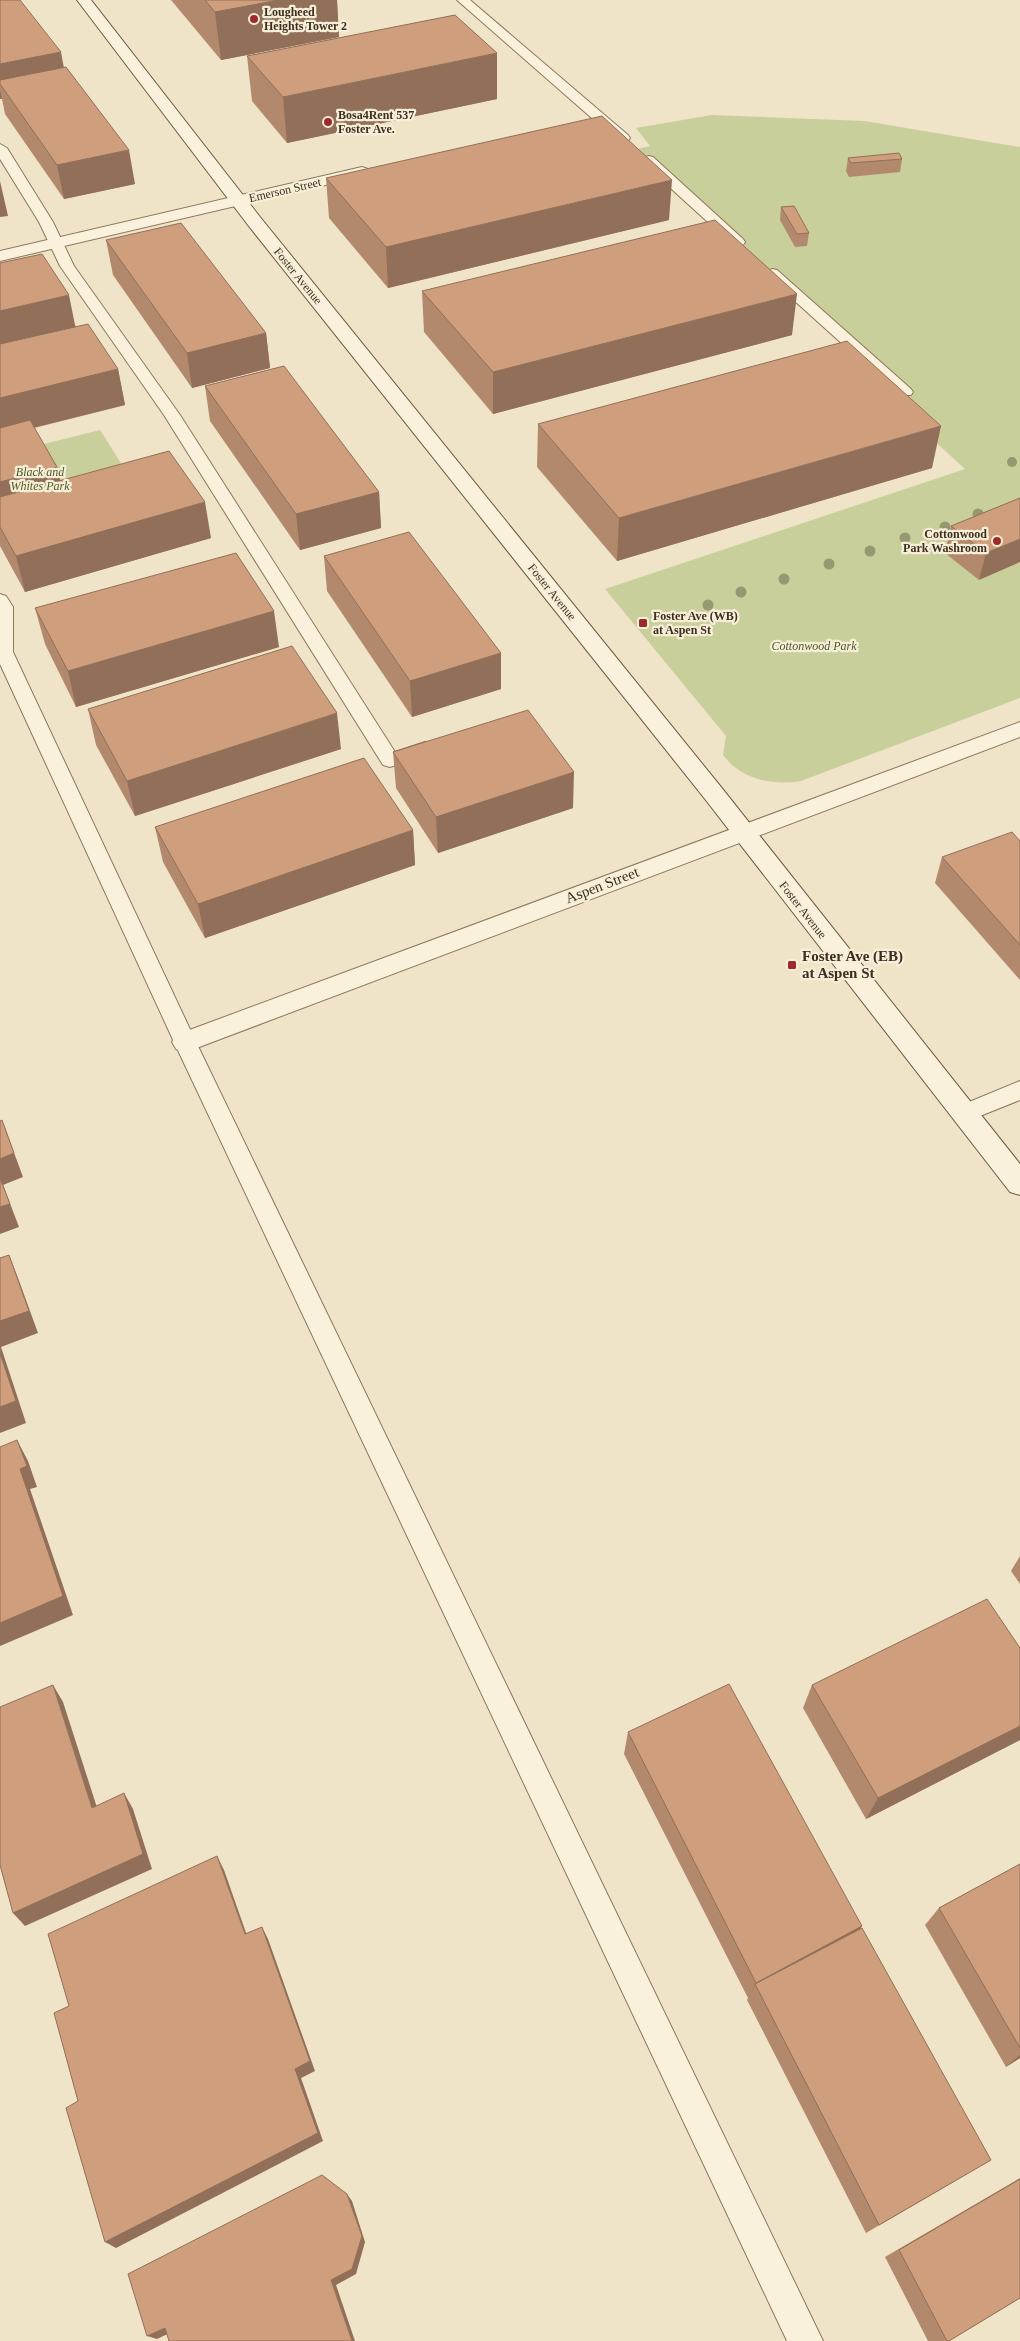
<svg xmlns="http://www.w3.org/2000/svg" width="1020" height="2341" font-family="'Times New Roman',serif">
  <style>
    .green { fill: #c9cf9b }
    .lines { fill: none; stroke-linecap: round; stroke-linejoin: round }
    .lane-casing { stroke: #8d765c; stroke-width: 2 }
    .street-casing { stroke: #8d765c; stroke-width: 2 }
    .secondary-casing { stroke: #6f573f; stroke-width: 2 }
    .lane { fill: #faf1dc; fill-rule: evenodd }
    .street { fill: #faf1dc; fill-rule: evenodd }
    .secondary { fill: #faf1dc; fill-rule: evenodd }
    .tree { fill: #96986f }
    .wall { fill: #b2896c }
    .shaded-wall { fill: #916f58 }
    .building { fill: #cf9f7d; stroke: #916f58 }
    .poi-dot { fill: #9e2a2b; stroke: #f7eed8; stroke-width: 2 }
    .labels { text-anchor: middle; dominant-baseline: central; stroke-width: 4.5; stroke-linejoin: round; paint-order: stroke }
    .far-poi-label { font-size: 12px; font-weight: bold; fill: #3d2e20; stroke: #f7eed8; text-anchor: start }
    .far-street-label { font-size: 12px; fill: #3d2e20; stroke: #f7eed8 }
    .far-park-label { font-size: 12px; font-style: italic; fill: #4d5a26; stroke: #f7eed8 }
    .street-label { font-size: 15px; fill: #3d2e20; stroke: #f7eed8 }
    .poi-label { font-size: 15px; font-weight: bold; fill: #3d2e20; stroke: #f7eed8; text-anchor: start }
  </style>
  <rect width="100%" height="100%" fill="#f0e4c8"/>
  <!-- green -->
  <g class="green">
    <path d="M712,115L865,121L1020,147V698L801,781C771,786 741,779 723,755L726,736L605,589L965,469L883,394L900,389L637,149L650,146L636,128Z"/>
    <path d="M100,430L136,487L0,524V455Z"/>
  </g>
  <g class="lines">
    <defs>
      <g id="lane">
        <path d="M457,0H470L628,135L630,138L628,141H618Z"/>
        <path d="M0,144L7,148L53,222L74,266L180,415L395,752L425,742L432,744L435,749L432,754L390,767L383,765L164,415L60,266L39,222L0,159Z"/>
        <path d="M648,156L653,157L743,239L745,242L743,245H733L643,163L641,160Z"/>
        <path d="M772,269L777,270L911,389L913,392L911,395H899L767,276L765,273Z"/>
        <path d="M0,594L6,596L13,607V652L196,1042L823,2341H787L174,1042L0,664Z"/>
        <path d="M1020,1081V1100L965,1122L957,1119L953,1113L957,1107Z"/>
      </g>
      <g id="street">
        <path d="M362,167L368,169L370,172L368,175L0,261V251Z"/>
        <path d="M1020,722V737L194,1049L185,1052L176,1049L172,1042L176,1035Z"/>
      </g>
      <path id="secondary" d="M77,0H91L260,217L721,787L1020,1164V1195L1010,1192L705,799L248,225Z"/>
    </defs>
    <!-- lane casing -->
    <use href="#lane" class="lane-casing"/>
    <!-- street casing -->
    <use href="#street" class="street-casing"/>
    <!-- secondary casing -->
    <use href="#secondary" class="secondary-casing"/>
    <!-- lane -->
    <use href="#lane" class="lane"/>
    <!-- street -->
    <use href="#street" class="street"/>
    <!-- secondary -->
    <use href="#secondary" class="secondary"/>
  </g>
  <!-- trees -->
  <g class="tree">
    <circle cx="1012" cy="462" r="5"/>
    <circle cx="978" cy="514" r="5.5"/>
    <circle cx="945" cy="527" r="5.5"/>
    <circle cx="905" cy="538" r="5.5"/>
    <circle cx="870" cy="551" r="5.5"/>
    <circle cx="829" cy="564" r="5.5"/>
    <circle cx="784" cy="579" r="5.5"/>
    <circle cx="741" cy="592" r="5.5"/>
    <circle cx="708" cy="605" r="5.5"/>
  </g>
  <!-- wall -->
  <g class="wall">
    <path d="M0,0L64,68L135,184L64,199L5,114L2,99H0Z"/>
    <path d="M171,0H337L339,37L221,60Z"/>
    <path d="M247,56L497,99L287,143L252,101Z"/>
    <path d="M848,158L902,159L900,172L849,177L846,171Z"/>
    <path d="M326,178L669,220L388,288L329,218Z"/>
    <path d="M781,207L809,233L807,246L795,247L780,220Z"/>
    <path d="M106,240L266,333L270,368L192,388L113,275Z"/>
    <path d="M0,263L76,326L118,369L125,405L34,428L57,467L60,480L211,538L25,592L0,546Z"/>
    <path d="M422,291L792,335L493,414L424,332Z"/>
    <path d="M205,386L379,492L381,528L300,550L210,421Z"/>
    <path d="M538,424L932,468L617,561L537,467Z"/>
    <path d="M1020,498L979,580L945,553L951,526Z"/>
    <path d="M324,556L501,653V689L412,717L327,591Z"/>
    <path d="M35,608L279,647L76,707L45,644Z"/>
    <path d="M88,709L341,749L135,816L96,745Z"/>
    <path d="M393,752L573,808L438,853L396,788Z"/>
    <path d="M155,827L413,830L415,865L205,938L163,862Z"/>
    <path d="M1020,841V980L935,883L942,857Z"/>
    <path d="M1020,1556V1584L1011,1571Z"/>
    <path d="M1020,1648V1740L866,1819L803,1708L812,1685Z"/>
    <path d="M628,1732L862,1926L860,1929L991,2160L866,2233L747,2000L748,1998L624,1754Z"/>
    <path d="M1020,1864V2058L1006,2067L925,1925L939,1908Z"/>
    <path d="M1020,2178V2298L949,2341H928L885,2257Z"/>
  </g>
  <!-- shaded-wall -->
  <g class="shaded-wall">
    <path d="M279,0H337L339,37L221,60L215,12Z"/>
    <path d="M61,52L67,85L0,84V64Z"/>
    <path d="M497,53V99L287,143L283,97Z"/>
    <path d="M0,90L2,99H0Z"/>
    <path d="M129,150L135,184L64,199L57,165Z"/>
    <path d="M672,180L669,220L388,288L386,247Z"/>
    <path d="M0,181L8,216L0,217Z"/>
    <path d="M797,294L792,335L493,414V372Z"/>
    <path d="M69,295L76,330L0,348V311Z"/>
    <path d="M266,333L270,368L192,388L187,353Z"/>
    <path d="M118,369L125,405L0,436V398Z"/>
    <path d="M941,426L932,468L617,561L619,518Z"/>
    <path d="M57,467L63,494L0,510V482Z"/>
    <path d="M379,492L381,528L300,550L296,514Z"/>
    <path d="M205,502L211,538L25,592L16,556Z"/>
    <path d="M1020,539V562L979,580L986,553Z"/>
    <path d="M274,611L279,647L76,707L68,671Z"/>
    <path d="M501,653V689L412,717L410,681Z"/>
    <path d="M337,713L341,749L135,816L127,781Z"/>
    <path d="M574,772L573,808L438,853L436,817Z"/>
    <path d="M413,830L415,865L205,938L198,904Z"/>
    <path d="M2,1120L23,1177L3,1185L19,1227L0,1234V1159Z"/>
    <path d="M9,1255L18,1278L38,1333L1,1347L26,1423L0,1433V1321Z"/>
    <path d="M17,1440L28,1461L37,1487L30,1489L73,1615L0,1646V1623L20,1469Z"/>
    <path d="M53,1685L63,1702L102,1823L92,1808Z"/>
    <path d="M1020,1726V1740L866,1819L878,1798Z"/>
    <path d="M124,1793L133,1809L152,1869L25,1926L13,1913Z"/>
    <path d="M217,1856L224,1870L251,1947L245,1934Z"/>
    <path d="M862,1926L851,1943L755,1984L748,1998L756,1983Z"/>
    <path d="M262,1927L268,1939L315,2071L301,2078L323,2141L116,2248L105,2242L295,2069Z"/>
    <path d="M1020,2055V2058L1006,2067Z"/>
    <path d="M347,2194L352,2201L365,2242L356,2274L336,2285L355,2341H352L331,2280Z"/>
    <path d="M165,2328L174,2331L157,2339L147,2336Z"/>
  </g>
  <!-- building -->
  <g class="building">
    <path d="M0,0H20L61,52L0,64Z"/>
    <path d="M205,0H279L215,12Z"/>
    <path d="M455,15L497,53L283,97L247,56Z"/>
    <path d="M66,67L129,150L57,165L0,84V80Z"/>
    <path d="M602,116L672,180L386,247L326,178Z"/>
    <path d="M899,153L902,159L851,163L848,158Z"/>
    <path d="M794,206L809,233L797,234L781,207Z"/>
    <path d="M715,220L797,294L493,372L422,291Z"/>
    <path d="M181,223L266,333L187,353L106,240Z"/>
    <path d="M42,254L69,295L0,311V263Z"/>
    <path d="M88,324L118,369L0,398V344Z"/>
    <path d="M847,341L941,426L619,518L538,424Z"/>
    <path d="M284,366L379,492L296,514L205,386Z"/>
    <path d="M30,420L57,467L0,482V428Z"/>
    <path d="M169,451L205,502L16,556L0,527V497Z"/>
    <path d="M1020,498V539L986,553L951,526Z"/>
    <path d="M409,532L501,653L410,681L324,556Z"/>
    <path d="M236,553L274,611L68,671L35,608Z"/>
    <path d="M292,646L337,713L127,781L88,709Z"/>
    <path d="M528,710L574,772L436,817L393,752Z"/>
    <path d="M364,758L413,830L198,904L155,827Z"/>
    <path d="M1012,832L1020,841V945L942,857Z"/>
    <path d="M2,1120L14,1153L0,1159V1121Z"/>
    <path d="M0,1178L10,1204L0,1207Z"/>
    <path d="M9,1255L29,1311L0,1321V1258Z"/>
    <path d="M0,1353L16,1401L0,1407Z"/>
    <path d="M17,1440L27,1466L20,1469L63,1596L0,1623V1447Z"/>
    <path d="M987,1599L1020,1648V1726L878,1798L812,1685Z"/>
    <path d="M729,1684L862,1926L756,1983L628,1732Z"/>
    <path d="M53,1685L92,1808L124,1793L143,1854L13,1913L0,1865V1707Z"/>
    <path d="M217,1856L245,1934L262,1927L310,2061L295,2069L318,2133L105,2242L66,2108L78,2101L54,2013L69,2006L48,1934Z"/>
    <path d="M1020,1864V2048L939,1908Z"/>
    <path d="M862,1928L991,2160L879,2225L755,1984Z"/>
    <path d="M322,2175L347,2194L362,2236L352,2269L331,2280L352,2341H169L165,2328L147,2336L128,2274Z"/>
    <path d="M1020,2179V2298L949,2341H947L899,2250Z"/>
  </g>
  <!-- markers -->
  <g class="poi-dot">
    <circle cx="254" cy="19" r="5"/>
    <circle cx="328" cy="122" r="5"/>
    <circle cx="997" cy="541" r="5"/>
    <rect x="638" y="618" width="10" height="10" rx="2.5"/>
    <rect x="787" y="960" width="10" height="10" rx="2.5"/>
  </g>
  <g class="labels">
    <!-- far-poi labels -->
    <g class="far-poi-label">
      <text x="264" y="12">Lougheed<tspan x="264" dy="14">Heights Tower 2</tspan></text>
      <text x="338" y="115">Bosa4Rent 537<tspan x="338" dy="14">Foster Ave.</tspan></text>
      <text x="987" y="534" text-anchor="end">Cottonwood<tspan x="987" dy="14">Park Washroom</tspan></text>
      <text x="653" y="616">Foster Ave (WB)<tspan x="653" dy="14">at Aspen St</tspan></text>
    </g>
    <!-- far-street labels -->
    <g class="far-street-label">
      <text transform="translate(285 190) rotate(-13)">Emerson Street</text>
      <text transform="translate(298 276) rotate(51)">Foster Avenue</text>
      <text transform="translate(552 592) rotate(51)">Foster Avenue</text>
      <text transform="translate(803 910) rotate(52)">Foster Avenue</text>
    </g>
    <!-- far-park labels -->
    <g class="far-park-label">
      <text x="40" y="472">Black and<tspan x="40" dy="14">Whites Park</tspan></text>
      <text x="814" y="646">Cottonwood Park</text>
    </g>
    <!-- street labels -->
    <g class="street-label">
      <text transform="translate(602 885) rotate(-21)">Aspen Street</text>
    </g>
    <!-- poi labels -->
    <g class="poi-label">
      <text x="802" y="956">Foster Ave (EB)<tspan x="802" dy="17">at Aspen St</tspan></text>
    </g>
  </g>
</svg>
